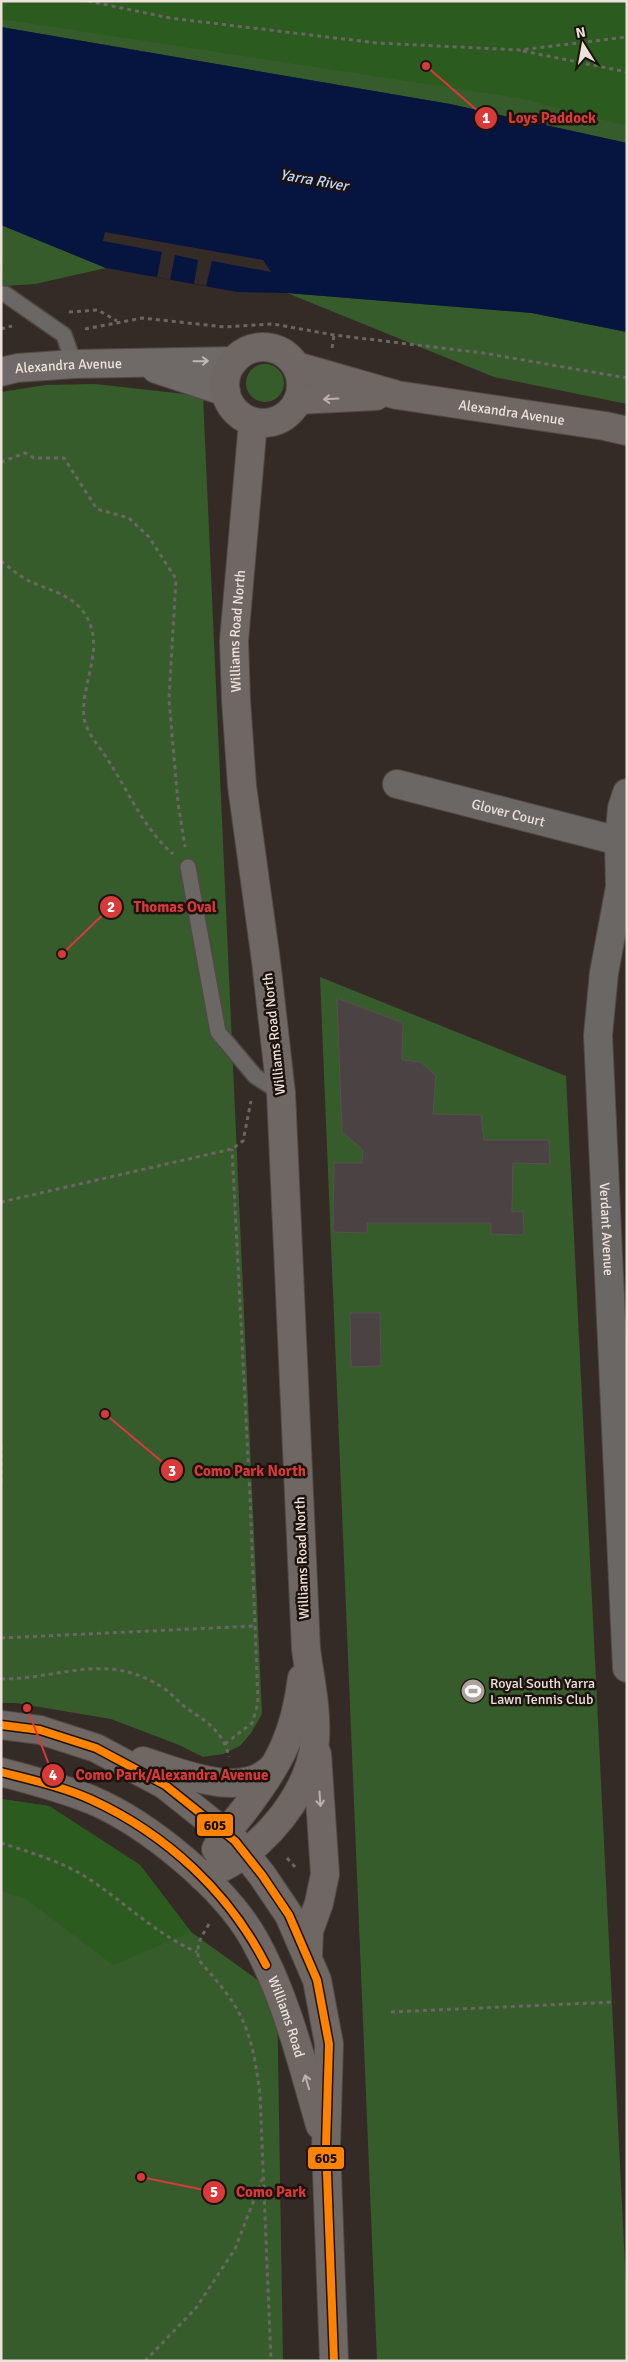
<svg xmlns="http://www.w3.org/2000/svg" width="628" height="2362" font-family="Signika,sans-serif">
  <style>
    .green { fill: #375c2c }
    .forest { fill: #2b5b1e }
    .water { fill: #05153f }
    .pier { fill: #352b26 }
    .building { fill: #4b4243; stroke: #585051 }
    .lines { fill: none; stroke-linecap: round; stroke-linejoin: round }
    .lane-casing { stroke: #514945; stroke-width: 18 }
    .street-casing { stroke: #514945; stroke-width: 30 }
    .secondary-casing { stroke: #514945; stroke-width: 30 }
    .primary-casing { stroke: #514945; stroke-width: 30 }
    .path { stroke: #6b6663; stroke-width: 3; stroke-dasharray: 4 4; stroke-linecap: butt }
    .lane { stroke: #6b6765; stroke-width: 15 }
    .street { stroke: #6b6765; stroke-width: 28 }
    .secondary { stroke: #6f6967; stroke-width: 28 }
    .primary { stroke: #6e6763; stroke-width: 28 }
    .bus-1-casing { stroke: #1c130f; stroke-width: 11 }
    .bus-1 { stroke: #ff8200; stroke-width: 8 }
    .oneway { stroke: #c2b7b3 }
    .oneway2 { stroke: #bbb0ac }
    .labels { text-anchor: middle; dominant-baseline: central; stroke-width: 5; stroke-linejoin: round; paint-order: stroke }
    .street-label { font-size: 14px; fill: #eee1dc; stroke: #1c130f }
    .poi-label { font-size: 14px; fill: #eee1dc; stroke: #1c130f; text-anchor: start }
    .water-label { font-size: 15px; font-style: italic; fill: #c0d7fd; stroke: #1c130f }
    .leader { fill: none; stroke: #d83a3a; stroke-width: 2 }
    .callout-dot { fill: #d83a3a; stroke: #1c130f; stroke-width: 2 }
    .mark-label { font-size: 15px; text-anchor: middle; font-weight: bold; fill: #fff }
    .callout-label { font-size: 15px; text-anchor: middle; font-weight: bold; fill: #d83a3a; stroke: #1c130f; stroke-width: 5; stroke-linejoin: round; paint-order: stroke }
    .line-badge { stroke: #1c130f; stroke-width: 2 }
    .pale-badge-label { font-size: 14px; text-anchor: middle; font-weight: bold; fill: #111 }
  </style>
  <rect width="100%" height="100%" fill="#352b26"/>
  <!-- green -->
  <g class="green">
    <path d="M1,1H627V143L450,104L1,27Z"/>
    <path d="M1,225L106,268L35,284L3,286Z"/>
    <path d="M287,293L532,313L627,332V404L494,377Z"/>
    <circle cx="265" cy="383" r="19"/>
    <path d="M95,384L203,396L262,1714L251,1733L240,1746L223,1754L203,1757L179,1745L111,1719L16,1703H1V392L46,385Z"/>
    <path d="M320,977L566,1076L627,2306V2361H377Z"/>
    <path d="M1,1799L49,1806L140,1865L191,1932L277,1994L283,2361H1Z"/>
  </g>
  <!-- forest -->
  <g class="forest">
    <path d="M1,1H627V126L524,99L1,19Z"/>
    <path d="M1,1799L49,1806L140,1865L191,1932L113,1965L26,1899L1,1891Z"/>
  </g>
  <!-- water -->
  <path class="water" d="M1,27L450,104L627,143V332L532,313L287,293L237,292L106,268L1,225Z"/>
  <!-- pier -->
  <path class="pier" d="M105,232L263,260L271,272L212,261L206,286L194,284L198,260L175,255L170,280L157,277L162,252L103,241Z"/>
  <!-- building -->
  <g class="building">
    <path d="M337,998L403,1023L402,1060L421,1062L436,1076L433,1114L481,1115L484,1140H549L550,1164L513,1163L512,1212L523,1211L524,1235L491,1234V1223H367V1233L333,1232L334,1163H362L363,1150L342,1132Z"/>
    <path d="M350,1313H380L381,1366L351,1367Z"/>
  </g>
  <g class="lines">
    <defs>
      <g id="lane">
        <path d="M5,294L64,335L74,364"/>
        <path d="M188,867L218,1032L255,1076L281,1093"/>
      </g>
      <g id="street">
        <path id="s1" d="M397,784L619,841"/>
        <path id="s2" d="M627,793L622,808L619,841L620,887L604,973L598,1035L627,1668"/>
      </g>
      <g id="secondary">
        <path d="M156,369L226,392"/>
        <path id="s3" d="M1,372L17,368L74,364L234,361"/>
      </g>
      <g id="primary">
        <circle cx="263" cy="385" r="38"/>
        <path id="s4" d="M296,366L397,395L605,426L627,431"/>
        <path d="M298,400L376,396"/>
        <path d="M1,1725L40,1730L96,1748L165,1785L235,1841L262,1875L289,1915L317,1980L329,2044L326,2146L334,2361"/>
        <path d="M143,1761C178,1772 243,1801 273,1767"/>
        <path id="s5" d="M1,1772C32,1780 62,1788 92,1800C148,1824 224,1886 254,1939C286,1996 302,2063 320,2125"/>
        <path d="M216,1849C225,1832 237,1820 248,1805C281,1761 295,1733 302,1678"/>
        <path id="s6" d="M203,1877C217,1870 231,1864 243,1855C279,1828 311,1785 315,1740C317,1709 310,1679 306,1649L281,1093L266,961L242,786L236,700L234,641L253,422"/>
        <path d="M308,1956L309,1931L319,1903L325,1874L317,1754"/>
      </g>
    </defs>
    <!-- lane casing -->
    <use href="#lane" class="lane-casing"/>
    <!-- street casing -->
    <use href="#street" class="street-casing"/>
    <!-- secondary casing -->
    <use href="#secondary" class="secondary-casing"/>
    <!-- primary casing -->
    <use href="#primary" class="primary-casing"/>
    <!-- path -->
    <g class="path">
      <path d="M88,1L170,18L377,43L520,50L627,37"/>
      <path d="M523,51L627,72"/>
      <path d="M69,312L98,310L117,321"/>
      <path d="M1,329L12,326"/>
      <path d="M85,329L142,318L225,327L273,324L334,335L483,353L627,378"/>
      <path d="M332,348L334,335"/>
      <path d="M1,462L25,453L34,458H64L97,509L129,518L149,537L176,579L169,699L178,803L185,847"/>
      <path d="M1,561C10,568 18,575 29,581C46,589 69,594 82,610C109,644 80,682 84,717C86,733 100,747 108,760C129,792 143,828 173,854"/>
      <path d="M1,1202L232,1149L243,1141L251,1101"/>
      <path d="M1,1446V1483"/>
      <path d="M1,1638L255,1626"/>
      <path d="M1,1679C62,1679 107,1650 165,1689C174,1696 181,1705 191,1711C209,1723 224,1734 229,1757"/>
      <path d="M225,1744L252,1723L258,1703L250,1496L232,1149"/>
      <path d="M1,1843C29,1852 61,1861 86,1877C125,1902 155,1934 197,1952"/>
      <path d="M287,1858L296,1868"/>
      <path d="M209,1924C202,1936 195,1945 199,1960C211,1975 225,1989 235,2006C252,2033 256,2064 260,2095L271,2361"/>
      <path d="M391,2012L615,2002"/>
      <path d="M145,2361L196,2308L235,2249L262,2179"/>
    </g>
    <!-- lane -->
    <use href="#lane" class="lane"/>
    <!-- street -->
    <use href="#street" class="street"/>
    <!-- secondary -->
    <use href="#secondary" class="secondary"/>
    <!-- primary -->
    <use href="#primary" class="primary"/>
    <defs>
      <g id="bus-1">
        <path d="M1,1725L40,1730L96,1748L165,1785L235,1841L262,1875L289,1915L317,1980L329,2044L326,2146L334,2361"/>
        <path d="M1,1772C32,1780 64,1787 92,1800C166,1834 229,1892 266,1965"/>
      </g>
    </defs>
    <!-- bus-1 casing -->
    <use href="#bus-1" class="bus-1-casing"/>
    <!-- bus-1 -->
    <use href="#bus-1" class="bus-1"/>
  </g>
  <!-- one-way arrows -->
  <defs><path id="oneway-shaft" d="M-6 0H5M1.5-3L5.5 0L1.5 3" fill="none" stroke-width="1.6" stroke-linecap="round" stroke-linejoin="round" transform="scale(1.25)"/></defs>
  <use class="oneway" href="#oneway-shaft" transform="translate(201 361) rotate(-1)"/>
  <g class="oneway2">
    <use href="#oneway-shaft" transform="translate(331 399) rotate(177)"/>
    <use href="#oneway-shaft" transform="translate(320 1799) rotate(86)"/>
    <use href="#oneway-shaft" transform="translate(307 2082) rotate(-106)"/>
  </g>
  <!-- icons -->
  <defs>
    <symbol id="stadium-disc" viewBox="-11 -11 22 22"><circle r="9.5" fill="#ada19c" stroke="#1c130f"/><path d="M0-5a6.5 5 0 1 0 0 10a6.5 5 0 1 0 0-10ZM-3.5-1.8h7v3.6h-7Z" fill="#fff"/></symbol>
  </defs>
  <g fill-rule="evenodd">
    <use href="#stadium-disc" x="459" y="1677" width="28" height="28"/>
  </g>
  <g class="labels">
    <!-- street labels -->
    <g class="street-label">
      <text stroke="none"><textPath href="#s3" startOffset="68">Alexandra Avenue</textPath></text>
      <text stroke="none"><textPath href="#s4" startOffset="221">Alexandra Avenue</textPath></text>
      <text stroke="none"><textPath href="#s6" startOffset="1298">Williams Road North</textPath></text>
      <text stroke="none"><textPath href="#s1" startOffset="115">Glover Court</textPath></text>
      <text transform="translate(274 1034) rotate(-96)">Williams Road North</text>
      <text stroke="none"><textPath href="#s2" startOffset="439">Verdant Avenue</textPath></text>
      <text transform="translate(302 1558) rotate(-92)">Williams Road North</text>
      <text stroke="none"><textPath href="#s5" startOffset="396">Williams Road</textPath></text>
    </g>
    <!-- poi labels -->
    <g class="poi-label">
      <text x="490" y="1683">Royal South Yarra<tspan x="490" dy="16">Lawn Tennis Club</tspan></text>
    </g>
    <!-- water labels -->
    <g class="water-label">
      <text transform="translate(314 180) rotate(10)">Yarra River</text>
    </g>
  </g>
  <!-- callouts -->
  <path class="leader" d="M426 66L486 118M62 954L111 907M105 1414L172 1470M27 1708L53 1775M141 2177L214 2192"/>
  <g class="callout-dot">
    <circle cx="426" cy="66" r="5"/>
    <circle cx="62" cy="954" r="5"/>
    <circle cx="105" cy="1414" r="5"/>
    <circle cx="27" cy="1708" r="5"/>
    <circle cx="141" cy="2177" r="5"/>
    <circle cx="486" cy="118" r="12"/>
    <circle cx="111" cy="907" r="12"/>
    <circle cx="172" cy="1470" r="12"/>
    <circle cx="53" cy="1775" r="12"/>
    <circle cx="214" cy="2192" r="12"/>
  </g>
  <g class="mark-label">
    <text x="486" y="123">1</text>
    <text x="111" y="912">2</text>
    <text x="172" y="1476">3</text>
    <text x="53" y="1780">4</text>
    <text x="214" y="2197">5</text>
  </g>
  <g class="callout-label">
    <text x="552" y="123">Loys Paddock</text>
    <text x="175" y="912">Thomas Oval</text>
    <text x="250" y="1476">Como Park North</text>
    <text x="172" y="1780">Como Park/Alexandra Avenue</text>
    <text x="271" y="2197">Como Park</text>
  </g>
  <g class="line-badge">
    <rect x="196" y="1813" width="38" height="24" rx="5" fill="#ff8200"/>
    <rect x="307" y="2146" width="38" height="24" rx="5" fill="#ff8200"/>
  </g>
  <g class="pale-badge-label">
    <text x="215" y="1830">605</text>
    <text x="326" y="2163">605</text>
  </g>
  <!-- border -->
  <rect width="628" height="2362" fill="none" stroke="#eee1dc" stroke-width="5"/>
  <!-- north arrow -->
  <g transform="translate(583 45) rotate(349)" stroke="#1c130f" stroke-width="4" paint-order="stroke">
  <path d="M0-4L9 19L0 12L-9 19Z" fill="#eee1dc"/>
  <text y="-8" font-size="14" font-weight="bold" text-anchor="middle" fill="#eee1dc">N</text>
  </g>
</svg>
